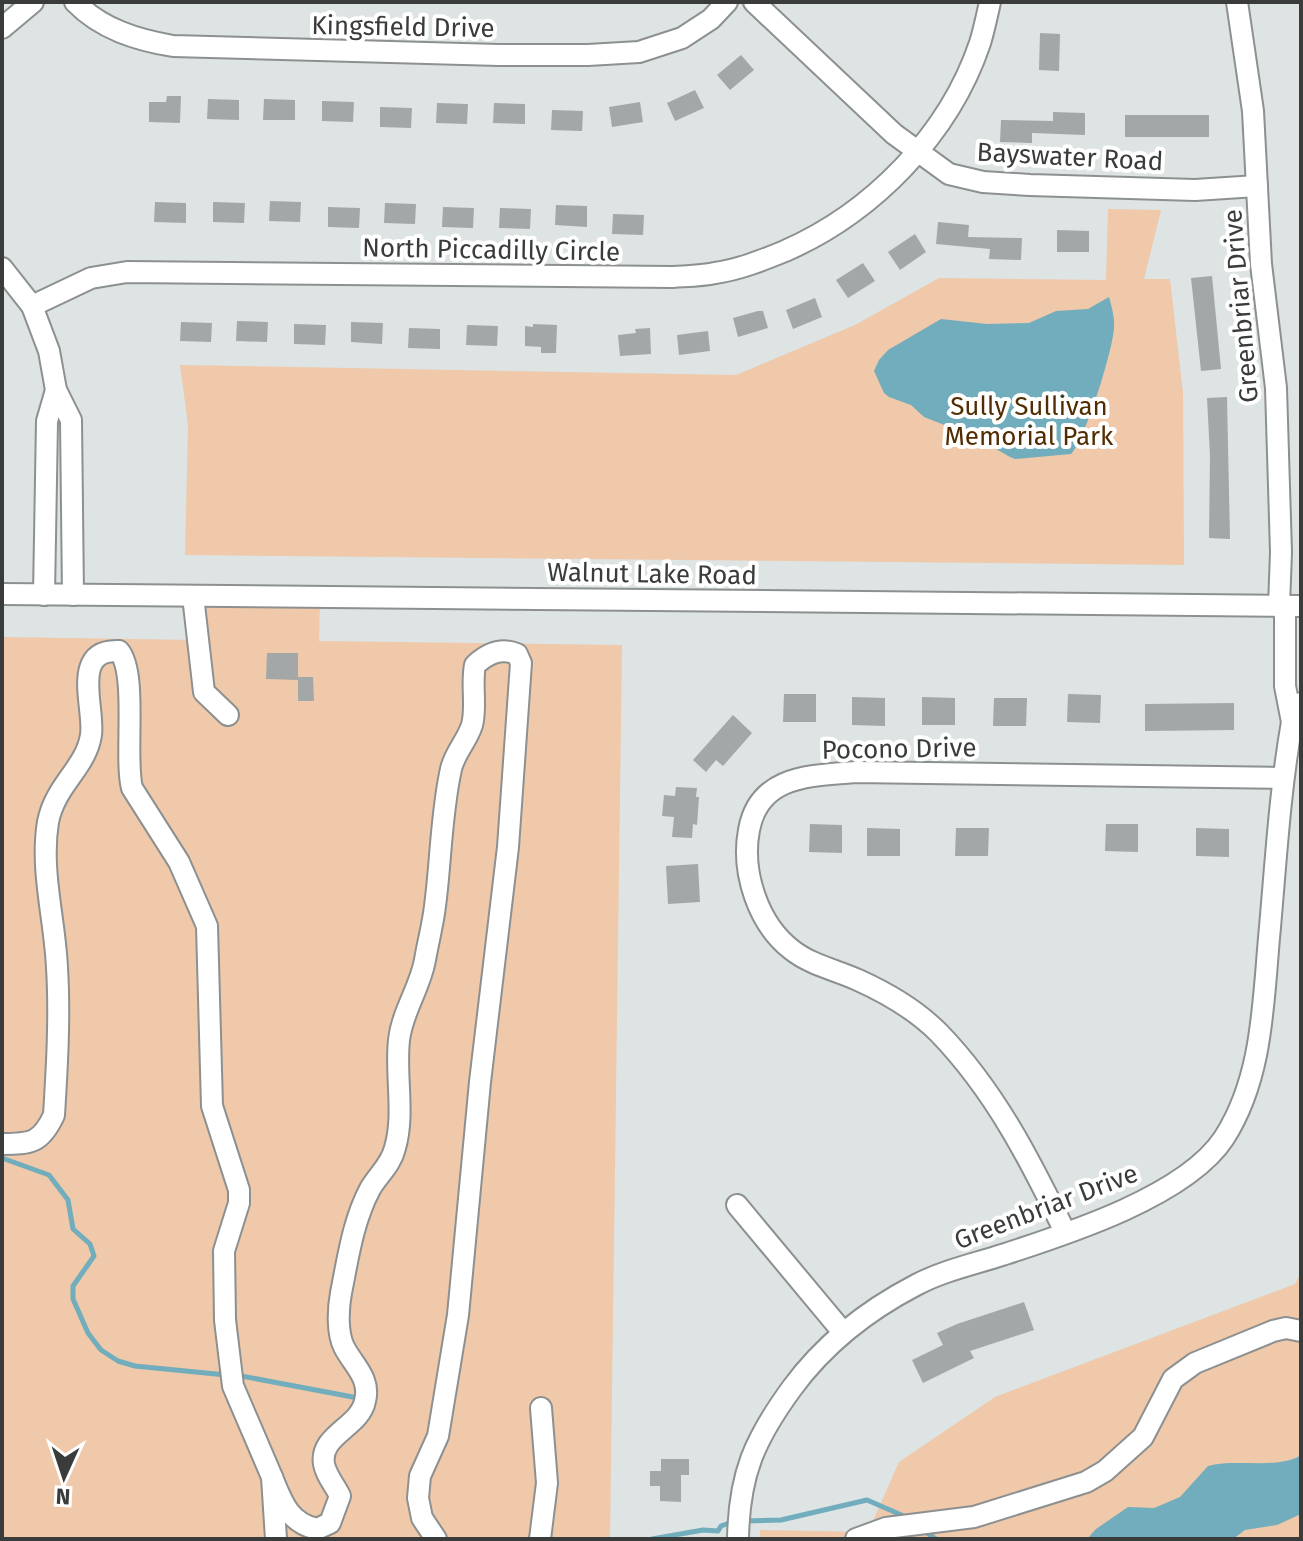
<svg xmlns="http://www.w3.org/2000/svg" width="1303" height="1541" font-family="'Fira Sans',sans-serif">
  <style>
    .green { fill: #efc9a9 }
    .water { fill: #71adbd }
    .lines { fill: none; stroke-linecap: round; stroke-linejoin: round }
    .stream { stroke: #71adbd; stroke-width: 5 }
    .building { fill: #a3a7a8 }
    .minor-casing { stroke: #8c9091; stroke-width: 24 }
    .minor { stroke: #fff; stroke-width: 20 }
    .labels { text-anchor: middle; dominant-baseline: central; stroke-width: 8; stroke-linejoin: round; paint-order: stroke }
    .street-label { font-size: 26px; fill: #3a3c3c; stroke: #fff }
    .park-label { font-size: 26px; fill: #532d02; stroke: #fff }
  </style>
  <rect width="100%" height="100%" fill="#dee3e4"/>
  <!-- green -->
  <g class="green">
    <path d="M1108,209L1161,210L1144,279H1170L1183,393L1184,565L185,555L188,425L180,365L736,375L855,325L939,278L1106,280Z"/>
    <path d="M198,598L320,600L319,641L622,645L610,1539H2V637L196,640Z"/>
    <path d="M1301,1273V1539H760V1530L868,1532L899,1462L995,1397L1295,1284Z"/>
  </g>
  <!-- water -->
  <g class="water">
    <path d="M1109,297C1111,304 1115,318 1114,327C1114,347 1084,443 1071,454L1015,459L1010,457L975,437L924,417L911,405L889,397L884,393L874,371L879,360L888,350L941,319L987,324L1029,323L1056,311L1088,309Z"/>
    <path d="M1301,1455V1514L1277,1525L1245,1530L1233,1539H1087L1096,1529L1128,1507L1154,1508L1180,1497L1208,1466C1236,1458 1278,1470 1301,1455Z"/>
  </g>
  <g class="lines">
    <!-- stream -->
    <g class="stream">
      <path d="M2,1158L49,1175L68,1200L73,1229L90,1244L94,1256L73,1286V1299L88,1333L101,1350L118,1361L135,1366L226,1375"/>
      <path d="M236,1375L358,1398"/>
      <path d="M742,1521L781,1520L867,1500L906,1517"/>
      <path d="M924,1531L936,1539"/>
      <path d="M652,1539L703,1530L718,1531L721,1526L732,1522"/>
    </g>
  </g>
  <!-- building -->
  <g class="building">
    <path d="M1040,33L1060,34L1059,71L1039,70Z"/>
    <path d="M741,55L754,70L730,90L717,75Z"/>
    <path d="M695,90L704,108L675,121L667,103Z"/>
    <path d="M167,96H181L180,123L149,122V102H166Z"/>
    <path d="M208,99L239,100V120L207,119Z"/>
    <path d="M264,99L295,100V120H263Z"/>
    <path d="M322,101L354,102L353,122L322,121Z"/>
    <path d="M640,102L643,122L612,127L609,107Z"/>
    <path d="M437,103L468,104L467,124L436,123Z"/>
    <path d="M494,103L525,104V124L493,123Z"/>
    <path d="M380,107L412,108L411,128L380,127Z"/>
    <path d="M552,110L583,111L582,131L551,130Z"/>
    <path d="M1053,112L1085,113V135L1032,133V143L1000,142L1001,120L1053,121Z"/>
    <rect x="1125" y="115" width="84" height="22"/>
    <path d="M270,201L301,202L300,222L269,221Z"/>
    <path d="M155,202L186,203V223L154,222Z"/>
    <path d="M213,202L245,203L244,223L213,222Z"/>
    <path d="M385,203L416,204L415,224L384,223Z"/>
    <path d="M556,205L587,206V227L555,225Z"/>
    <path d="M328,207L360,208L359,228L328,227Z"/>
    <path d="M443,207L474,208L473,228L442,227Z"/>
    <path d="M500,208L531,209L530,229L499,228Z"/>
    <path d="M613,214L644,215L643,235L612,234Z"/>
    <path d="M938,222L969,225L968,237L1022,238L1021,260L989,259L990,249L936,244Z"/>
    <path d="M1057,230L1089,231V252H1057Z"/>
    <path d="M915,234L926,252L900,270L888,252Z"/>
    <path d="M863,263L875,281L848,298L836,280Z"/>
    <path d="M1212,276L1221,369L1201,371L1191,278Z"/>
    <path d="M815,298L822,317L793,329L786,310Z"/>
    <path d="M758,311H763L768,328L738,337L733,318Z"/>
    <path d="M237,321L268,322L267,342L236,341Z"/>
    <path d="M181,322L212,323L211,342L180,341Z"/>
    <path d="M351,322L383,323L382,344L351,342Z"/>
    <path d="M294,324L326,325L325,345L294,344Z"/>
    <path d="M533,324L557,325L556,353H541V347L525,346V326L533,327Z"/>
    <path d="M467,325L498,326L497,346L466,345Z"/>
    <path d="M409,328L440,329V349L408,348Z"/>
    <path d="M650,328L651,354L620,356L618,335L636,333L635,329Z"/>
    <path d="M708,331L710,351L679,355L677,335Z"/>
    <path d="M1227,397L1230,539L1209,538L1210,456L1207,398Z"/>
    <path d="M267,653H298V680L266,679Z"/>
    <path d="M298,677H313L314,701H298Z"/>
    <path d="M784,694H816V722H783Z"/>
    <path d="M1068,694L1101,695L1100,723L1067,722Z"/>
    <path d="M852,697L885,698V726L852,725Z"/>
    <path d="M922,697L955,698V725H922Z"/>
    <path d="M994,698H1027L1026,726H993Z"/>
    <path d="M1234,703V730L1145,731V704Z"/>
    <path d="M733,715L752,733L723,766L716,760L706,772L693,760Z"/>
    <path d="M676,787L697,788L696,797H699L697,825L693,824L692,838L672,837L674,817L662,816L664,795L675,796Z"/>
    <path d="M810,824L842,825V853L809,852Z"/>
    <path d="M1106,824H1138V852L1105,851Z"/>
    <path d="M867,828L900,829V856H867Z"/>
    <path d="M956,828H989L988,856H955Z"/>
    <path d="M1196,828L1229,829V857L1196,856Z"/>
    <path d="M698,864L700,902L668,904L666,866Z"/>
    <path d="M1024,1302L1034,1330L970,1351L974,1358L923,1383L912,1360L943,1345L937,1333L957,1324Z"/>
    <path d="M661,1459H689V1475H681V1502L660,1501V1486H650V1471H661Z"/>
  </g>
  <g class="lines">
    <defs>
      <g id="minor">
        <path d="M75,2C101,29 137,40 173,46L499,55H588L639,52L682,38L711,19L727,2"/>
        <path d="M754,2L894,134L949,174L983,182L1030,185L1195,190L1257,186"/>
        <path d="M1237,2L1253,111L1261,264L1276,388L1281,552L1279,606"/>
        <path d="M2,28L33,2"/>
        <path d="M2,268L32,306L49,351L56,390L71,420L73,595"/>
        <path d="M32,306L91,278L127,272L673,277C687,276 701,276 715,273C738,270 763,260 785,251C872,213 949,135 980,43C984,30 987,16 990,2"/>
        <path d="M2,594L1301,606"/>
        <path d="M44,595L47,421L56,390"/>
        <path d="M193,596L204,692L228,715"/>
        <path d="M1285,606V686L1292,722L1301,703"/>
        <path d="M2,1144C31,1144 41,1143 54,1115C57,1067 60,1016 57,968C55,920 40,870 48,822C55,785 86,768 91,735C95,708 70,649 119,651C138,673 124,758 132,788L179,862L207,926L212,1106L239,1190V1203L224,1251L225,1320L233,1386L272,1477L276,1539"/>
        <path d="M737,1205L842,1331"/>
        <path d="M1065,1232C1030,1160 995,1091 939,1033C917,1011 887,993 858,980C836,970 811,965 792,950C758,924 741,872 749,830C759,775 810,776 855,772L1283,778"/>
        <path d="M272,1477C282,1502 289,1523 317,1529L330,1523L340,1496C335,1485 326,1476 324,1464C319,1435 360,1427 365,1401C371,1378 353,1365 344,1347C337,1333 338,1309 341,1293C348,1258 353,1221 370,1189C378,1175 391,1165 395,1148C405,1114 395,1075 399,1040C402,1012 420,988 425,960C428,942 433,924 435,906C441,861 441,814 451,769C455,752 467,741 472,725C477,707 471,684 475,665C487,654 500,647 517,654L521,663L508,847L480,1082L458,1315L438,1436L420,1476L418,1498L422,1518L436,1539"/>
        <path d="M540,1539L547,1483L541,1408"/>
        <path d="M738,1539C739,1475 754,1440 792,1388C825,1343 866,1311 916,1285C942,1271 974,1264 1002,1255C1067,1234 1186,1196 1224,1138C1264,1076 1263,999 1270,927C1276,859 1280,790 1292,722"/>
        <path d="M856,1539L886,1528L974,1517L1086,1482L1105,1471L1143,1437L1173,1379L1195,1363L1273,1331L1286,1328L1301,1331"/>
      </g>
    </defs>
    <!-- minor casing -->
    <use href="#minor" class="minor-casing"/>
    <!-- minor -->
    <use href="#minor" class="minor"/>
  </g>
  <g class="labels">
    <!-- street labels -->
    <g class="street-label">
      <text transform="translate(403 27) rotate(1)">Kingsfield Drive</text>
      <text transform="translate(1070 157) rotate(3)">Bayswater Road</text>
      <text transform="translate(491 250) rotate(1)">North Piccadilly Circle</text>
      <text transform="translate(1241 306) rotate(-95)">Greenbriar Drive</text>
      <text transform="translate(652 574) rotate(1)">Walnut Lake Road</text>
      <text transform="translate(899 749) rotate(-1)">Pocono Drive</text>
      <text transform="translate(1046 1207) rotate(-21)">Greenbriar Drive</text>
    </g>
    <!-- park labels -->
    <g class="park-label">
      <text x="1029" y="406">Sully Sullivan<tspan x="1029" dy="30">Memorial Park</tspan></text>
    </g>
  </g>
  <!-- border -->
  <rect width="1303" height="1541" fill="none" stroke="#3a3c3c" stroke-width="8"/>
  <!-- north arrow -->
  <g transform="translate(64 1477) rotate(183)" stroke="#ffffff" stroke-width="6" paint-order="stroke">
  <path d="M0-6L14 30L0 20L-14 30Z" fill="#3a3c3c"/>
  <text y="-12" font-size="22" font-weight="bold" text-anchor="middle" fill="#3a3c3c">N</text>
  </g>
</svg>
